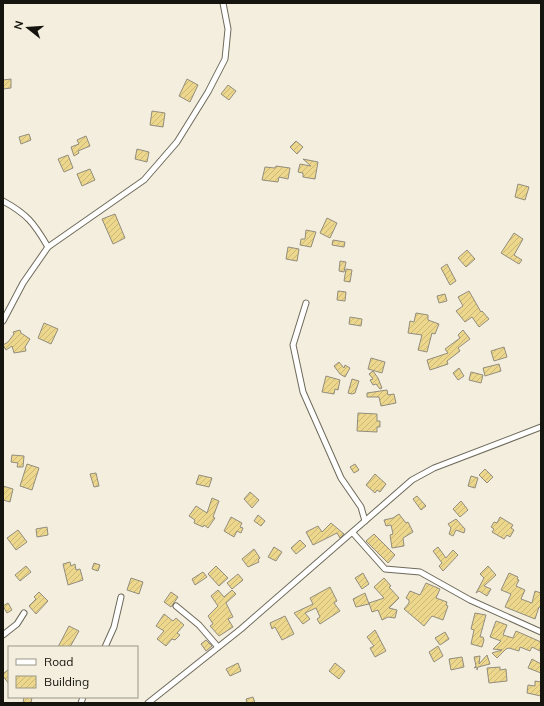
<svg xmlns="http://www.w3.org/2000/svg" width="544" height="706" font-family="Mulish,sans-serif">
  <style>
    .building { fill: url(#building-hatch); stroke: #928d7e }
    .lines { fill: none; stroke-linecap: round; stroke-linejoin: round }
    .minor-casing { stroke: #6e6a5b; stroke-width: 7 }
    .minor { stroke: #fff; stroke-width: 5 }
  </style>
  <defs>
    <pattern id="building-hatch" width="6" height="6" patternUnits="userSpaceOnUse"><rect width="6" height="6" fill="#edd78c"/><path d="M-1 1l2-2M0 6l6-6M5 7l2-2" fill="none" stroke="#cab878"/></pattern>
  </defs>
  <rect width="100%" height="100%" fill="#f3eedd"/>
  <!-- building -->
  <g class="building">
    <path d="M11,79V88L3,89V80Z"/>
    <path d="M187,79L198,85L190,102L179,96Z"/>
    <path d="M228,85L236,91L229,100L221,94Z"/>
    <path d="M152,111L165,113L163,127L150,125Z"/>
    <path d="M29,134L31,140L21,144L19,137Z"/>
    <path d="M86,136L90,146L78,151L79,153L74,156L71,147L79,144L77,140Z"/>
    <path d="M296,141L303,147L297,154L290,147Z"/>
    <path d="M137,149L149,152L147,162L135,159Z"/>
    <path d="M68,155L73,168L64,172L58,159Z"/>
    <path d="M303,159L318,162L315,179L303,177V173L298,172L300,164L311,166Z"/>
    <path d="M276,166L290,168L288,179L279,177L278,182L262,180L265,167L275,168Z"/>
    <path d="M90,169L95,180L82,186L77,174Z"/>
    <path d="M518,184L529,187L525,200L515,197Z"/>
    <path d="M115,214L125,238L113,244L102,219Z"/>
    <path d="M327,218L337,223L330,238L320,233Z"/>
    <path d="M306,230L316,232L311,247L300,245L301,239H305Z"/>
    <path d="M514,233L523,239L514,255L522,260L519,264L501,253Z"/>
    <path d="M333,240L345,242L344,247L332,245Z"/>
    <path d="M288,247L299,249L297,261L286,259Z"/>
    <path d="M467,250L475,259L466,267L458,258Z"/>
    <path d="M340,261L346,262L344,272L339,271Z"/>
    <path d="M447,264L456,281L450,285L441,268Z"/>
    <path d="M346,269L352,270L350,282L344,281Z"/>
    <path d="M338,291L346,292L345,301L337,300Z"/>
    <path d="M469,291L481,312L482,311L489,319L479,327L472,317L465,322L456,311L463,306L458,297Z"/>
    <path d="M445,294L447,301L439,303L437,296Z"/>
    <path d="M416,313L428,315V320L439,324L435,334L432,333L427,352L418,350L422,335L408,333L410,321L414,322Z"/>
    <path d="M350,317L362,319L361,326L349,324Z"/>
    <path d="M44,323L58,329L51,344L38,338Z"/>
    <path d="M20,330L21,333L30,339L25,347L26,351L14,353L12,346L6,350L3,345L8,342L14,334L13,332Z"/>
    <path d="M463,330L470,339L458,348L460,351L447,361L448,364L430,370L427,360L448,353L445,349L460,338L458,335Z"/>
    <path d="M504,347L507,357L494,361L491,351Z"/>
    <path d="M371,358L385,362L382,373L368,369Z"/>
    <path d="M339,362L344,368L345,365L350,368L345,377L340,374L334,366Z"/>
    <path d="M499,364L501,371L485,376L483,368Z"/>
    <path d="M459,368L464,376L458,380L453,373Z"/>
    <path d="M373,371L378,378L382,388L380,389L376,384L373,385L370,380L373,379L369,374Z"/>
    <path d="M471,372L483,375L481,383L469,380Z"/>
    <path d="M326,376L340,380L338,390L335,389L334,394L322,392Z"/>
    <path d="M352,379L359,381L355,393L352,394L348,393Z"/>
    <path d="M387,390L388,395L394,394L396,403L381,406L379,397H367V393Z"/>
    <path d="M358,413L377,414V421H380V427H377V432L357,431Z"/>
    <path d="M12,455L24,456L23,467H17L18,463L11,462Z"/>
    <path d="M27,464L39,468L32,490L20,486Z"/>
    <path d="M355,464L359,470L354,473L350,467Z"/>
    <path d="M485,469L493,477L487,483L479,475Z"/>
    <path d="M96,473L99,486L94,487L90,474Z"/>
    <path d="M375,474L386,484L380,492L377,490L375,493L366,485Z"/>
    <path d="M199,475L212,478L209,487L196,484Z"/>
    <path d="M471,476L478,478L475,488L468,486Z"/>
    <path d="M3,486L13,489L10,502L3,500Z"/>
    <path d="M250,492L259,500L252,508L244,499Z"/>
    <path d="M417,496L426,506L421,510L413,499Z"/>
    <path d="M212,498L219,501L213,517L215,518L208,528L204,525L203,527L194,523L195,520L189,516L196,506L207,513Z"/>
    <path d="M461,501L468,510L460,517L453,509Z"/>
    <path d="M399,514L406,523L408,522L413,532L403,538L404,546L392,548L390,535L393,534L391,525L386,526L384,520L393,518Z"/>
    <path d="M258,515L265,521L261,526L254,521Z"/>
    <path d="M231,517L242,523L240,527L243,528L241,533L237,531L234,537L224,531Z"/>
    <path d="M500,517L513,525L511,528L514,530L510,537L507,535L504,539L492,532L494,529L491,527L494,522L497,523Z"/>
    <path d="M456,519L465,529L464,533L456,530L453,536L449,534L451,528L448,524Z"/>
    <path d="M331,523L344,534L340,538L337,533L313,545L306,532L318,526L322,532Z"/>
    <path d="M47,527L48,535L37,537L36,529Z"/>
    <path d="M18,530L27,542L16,550L7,538Z"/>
    <path d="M374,534L395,555L388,563L366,541Z"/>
    <path d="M300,540L306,546L296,554L291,548Z"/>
    <path d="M274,547L282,552L276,561L268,557Z"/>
    <path d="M438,547L446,558L453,550L458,555L443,571L439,566L442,563L433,551Z"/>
    <path d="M254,549L260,558L258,560L259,562L248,567L242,559Z"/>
    <path d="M70,562L71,566L75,564L76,570L80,569L83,580L68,585L63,564Z"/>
    <path d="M94,563L100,565L98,571L92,569Z"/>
    <path d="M26,566L31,572L20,581L15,575Z"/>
    <path d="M216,566L228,578L219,586L208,574Z"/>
    <path d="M488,566L496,575L484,586L491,589L487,596L479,591L476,593L484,578L480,574Z"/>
    <path d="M203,572L207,577L195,585L192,579Z"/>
    <path d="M363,573L369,584L362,589L355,578Z"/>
    <path d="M509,573L518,577L517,579L519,580L516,586L525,590L521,599L532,603L535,591L541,593V607H539L535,619L505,607L511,594L501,590Z"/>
    <path d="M238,574L243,580L232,589L227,583Z"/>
    <path d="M131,578L143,582L139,594L127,590Z"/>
    <path d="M384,578L391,586L389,587L399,598L389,608L397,610L395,618L388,617L382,620L378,610L372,612L369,603L384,598L374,587Z"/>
    <path d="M426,583L440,589L436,598L447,602L446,605L448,606L443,620L432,616L424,626L404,609L409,603V600L406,598L410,591L420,595Z"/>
    <path d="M330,587L337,601L334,603L340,611L320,624L317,619L320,617L316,608L305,613L310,619L303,624L294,613L313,604L310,598Z"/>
    <path d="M218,590L224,597L232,590L236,594L226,603L233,617L228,619L233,627L219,636L210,626L213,624L208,616L218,606L211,596Z"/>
    <path d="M39,592L48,601L36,614L29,606L36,599L34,597Z"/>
    <path d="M171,592L178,597L171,607L164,602Z"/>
    <path d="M365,593L369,604L356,607L353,599Z"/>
    <path d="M8,603L12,610L7,613L3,606Z"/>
    <path d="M475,613L486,615L480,637H483L484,640L482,647L471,644L474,630L471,629Z"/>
    <path d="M164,614L173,621L176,618L184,625L177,633L180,635L175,640L172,639L166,646L157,639L164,631L156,626Z"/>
    <path d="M285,616L294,634L282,640L275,627L272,629L270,623Z"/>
    <path d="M496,621L507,625L503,635L513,638L516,631L541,642L540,651L532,647L530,651L520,647L519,651L509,648L506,649L497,658L492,653L502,650L493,649L501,641L490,637Z"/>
    <path d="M69,626L79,631L70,647H58Z"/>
    <path d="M375,630L386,651L375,657L370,648L374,646L367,637Z"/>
    <path d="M445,632L449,639L440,645L435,638Z"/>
    <path d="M206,640L212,646L206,651L201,644Z"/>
    <path d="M438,646L443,656L434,662L429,652Z"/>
    <path d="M487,655L490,664L478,667L477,670V667L474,668L476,666L474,657L480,656L479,664Z"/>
    <path d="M462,657L464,667L451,670L449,659Z"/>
    <path d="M532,659L541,664V673L528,668Z"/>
    <path d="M238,663L241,671L230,676L226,669Z"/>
    <path d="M335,663L345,671L339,679L329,671Z"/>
    <path d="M500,667V670L506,669L507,681L489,683L487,668Z"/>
    <path d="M9,669V684L3,676V674Z"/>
    <path d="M535,681L541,682V696L527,693L528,685L535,686Z"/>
    <path d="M24,697H32L31,703H23Z"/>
    <path d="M253,697L255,703H247L246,699Z"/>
  </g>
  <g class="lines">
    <defs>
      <g id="minor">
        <path d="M3,201C27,214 34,223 48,247"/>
        <path d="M306,303L293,345L303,392L341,478L361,507L365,521"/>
        <path d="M3,321L23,283L48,247L144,180L177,142L208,92L225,59L228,29L223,3"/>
        <path d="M353,533L385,569L420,572L470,600L541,632"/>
        <path d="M176,606L199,625L218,647"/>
        <path d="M3,635L17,624L24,613"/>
        <path d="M105,647L114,627L121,597"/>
        <path d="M81,703L83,697"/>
        <path d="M148,703L241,629L412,480L434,468L541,427"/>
      </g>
    </defs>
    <!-- minor casing -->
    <use href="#minor" class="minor-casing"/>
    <!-- minor -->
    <use href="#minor" class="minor"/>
  </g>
  <!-- border -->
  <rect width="544" height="706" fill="none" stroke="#16140e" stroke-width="8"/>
  <!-- legend -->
  <rect x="8" y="646" width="130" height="52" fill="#f3eedd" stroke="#9b978a"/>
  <rect x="16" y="659" width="20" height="6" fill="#ffffff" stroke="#9b978a"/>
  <text x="44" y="666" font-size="12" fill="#16140e">Road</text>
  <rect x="16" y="676" width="20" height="12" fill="url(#building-hatch)" stroke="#9b978a"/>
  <text x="44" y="686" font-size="12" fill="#16140e">Building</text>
  <!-- north arrow -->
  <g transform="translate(28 28) rotate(287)" stroke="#f3eedd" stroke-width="3" paint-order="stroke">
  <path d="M0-3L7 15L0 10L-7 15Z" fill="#16140e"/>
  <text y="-6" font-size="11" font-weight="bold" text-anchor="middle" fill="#16140e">N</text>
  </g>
</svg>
